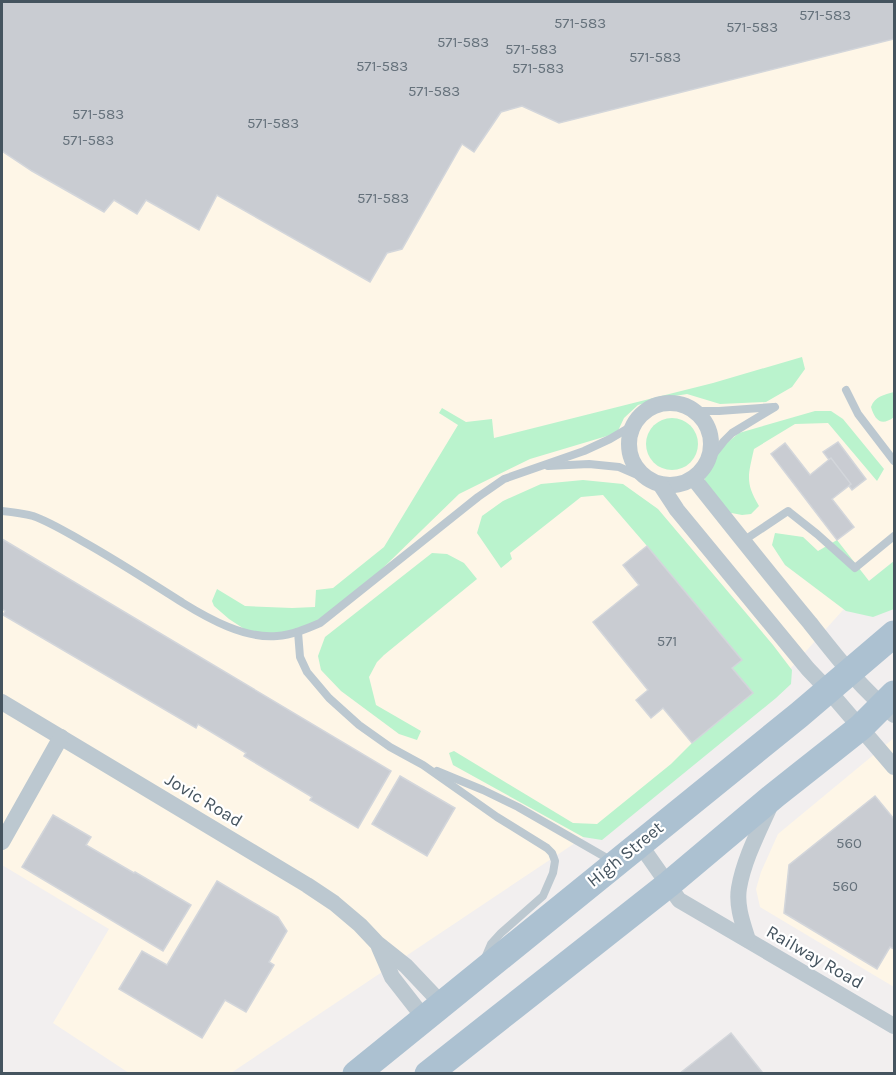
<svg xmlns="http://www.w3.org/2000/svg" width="896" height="1075" font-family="Karla,sans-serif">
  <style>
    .commercial { fill: #fef6e7 }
    .green { fill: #baf3cd }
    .building { fill: #c9ccd2; stroke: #d3d6db; stroke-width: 1.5 }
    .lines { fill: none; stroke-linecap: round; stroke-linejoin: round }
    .service { stroke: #bcc8d0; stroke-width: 8 }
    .minor { stroke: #bcc8d0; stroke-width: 16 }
    .primary { stroke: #acc1d1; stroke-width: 27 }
    .labels { text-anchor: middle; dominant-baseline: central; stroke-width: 4.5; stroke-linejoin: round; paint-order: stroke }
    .number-label { font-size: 15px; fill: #66727c }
    .street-label { font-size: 18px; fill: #45545f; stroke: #fff }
  </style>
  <rect width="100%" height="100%" fill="#f2efef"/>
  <!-- commercial -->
  <g class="commercial">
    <path d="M2,2H894V561L869,581L781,679L590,833L231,1073H129L53,1023L109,929L2,865Z"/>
    <path d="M894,738V987L760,907L756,889L761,872L778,834Z"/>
  </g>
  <!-- green -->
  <g class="green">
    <path d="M802,357L805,369L792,387L766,402L720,404L687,394L662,398L638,405L624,418L617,433L530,459L459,494L349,601L298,632L252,634L229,619L214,606L212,601L217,589L245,606L292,608L315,607L316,590L333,588L384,547L458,425L439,413L442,408L466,422L492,419L494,438L713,383Z"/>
    <path d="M894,392V417C881,427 875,420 871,407C875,396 884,395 894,392Z"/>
    <path d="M815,411H831L843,419L884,469L877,481L828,423L795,424L754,449C748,476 745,482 759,506L751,514L742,515L721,511L706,491L704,469L709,460L722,447L739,433Z"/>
    <circle cx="672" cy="444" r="26"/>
    <path d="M583,480L623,484L658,509L773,645L792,670L791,684L776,698L602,840L583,837L453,765L449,753L454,751L573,823L597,824L671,764L692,743L753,693L732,668L741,659L647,546L603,495L581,497L510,553L512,559L501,568L477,533L482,516L503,501L541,484Z"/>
    <path d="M775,533L803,537L818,551L837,540L869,581L894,561V609L873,617L846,611L785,565L772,545Z"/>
    <path d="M432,553L447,554L464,563L477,579L384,655L377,662L369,677L376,705L421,731L417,740L399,734L341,691L321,670L318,656L325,637Z"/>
  </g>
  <!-- building -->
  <g class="building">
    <path d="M2,2H894V39L559,123L522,106L501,112L474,152L462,144L402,249L387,253L370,282L217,195L199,230L146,200L137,214L114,200L104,212L32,171L2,151Z"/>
    <path d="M838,442L866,479L852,490L823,452Z"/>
    <path d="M785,443L810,475L831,458L851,484L832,499L854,527L837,540L771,454Z"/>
    <path d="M2,539L391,771L358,828L310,800L312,797L244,756L246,753L198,724L196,728L3,615L5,611L2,609Z"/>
    <path d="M647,546L742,660L732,668L753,693L692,743L663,708L651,718L636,700L648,690L593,622L639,585L623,565Z"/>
    <path d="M400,776L455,808L427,856L372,824Z"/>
    <path d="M875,796L894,819V949L890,947L877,969L784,913L789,865Z"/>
    <path d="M53,815L91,837L86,845L134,873L135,872L191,905L163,951L22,867Z"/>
    <path d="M217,881L278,917L287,931L269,962L274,965L246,1012L225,1000L202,1038L119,989L142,951L167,965Z"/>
    <path d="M731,1033L762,1072L760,1074H679Z"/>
  </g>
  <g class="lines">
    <!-- service -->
    <g class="service">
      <path d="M846,390L858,414L894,461"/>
      <path d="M696,411H719L773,407"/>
      <path d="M709,460L724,441L732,433L775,407"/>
      <path d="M548,466L589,464L619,467L649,480"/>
      <path d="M2,511C12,512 22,513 33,516C50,522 66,532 82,541C116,560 150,582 183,603C209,619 245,639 277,636C292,635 306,629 320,623L478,497L504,479L584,451L610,439L632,426"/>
      <path d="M743,541L788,511L817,534L855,568L894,536"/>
      <path d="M298,632L300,657L307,672L329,698L359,725L390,747L423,765L497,817L547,848L552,853L555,861L553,873L543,896L501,933L491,944L485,958"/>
      <path d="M437,771L483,790L518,807L612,861"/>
    </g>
    <!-- minor -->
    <g class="minor">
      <circle cx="670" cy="444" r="41"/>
      <path d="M694,479C732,527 771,576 810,623C836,656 862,690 894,715"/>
      <path d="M660,484L677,510L808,669L828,690L894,767"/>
      <path d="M2,702L307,885L334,903L360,925L377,943L406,966L442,1004"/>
      <path d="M2,842L61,737"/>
      <path d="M639,843L679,900L894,1026"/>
      <path d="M748,940C743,924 736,906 739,888C744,859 759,831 771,804"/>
      <path d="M379,947L392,977L424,1018"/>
    </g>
    <!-- primary -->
    <g class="primary">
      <path d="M356,1074L799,715L894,634"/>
      <path d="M428,1074L669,884L775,795L861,727L894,694"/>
    </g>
  </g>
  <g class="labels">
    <!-- number labels -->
    <g class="number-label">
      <text x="825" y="15">571-583</text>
      <text x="580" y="23">571-583</text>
      <text x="752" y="27">571-583</text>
      <text x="463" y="42">571-583</text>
      <text x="531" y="49">571-583</text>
      <text x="655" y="57">571-583</text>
      <text x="382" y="66">571-583</text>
      <text x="538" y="68">571-583</text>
      <text x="434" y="91">571-583</text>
      <text x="98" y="114">571-583</text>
      <text x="273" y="123">571-583</text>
      <text x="88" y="140">571-583</text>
      <text x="383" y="198">571-583</text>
      <text x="667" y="641">571</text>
      <text x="849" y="843">560</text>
      <text x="845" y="886">560</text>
    </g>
    <!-- street labels -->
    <g class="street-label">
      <text transform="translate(204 800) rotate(31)">Jovic Road</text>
      <text transform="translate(625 854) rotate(-39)">High Street</text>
      <text transform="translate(815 957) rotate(30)">Railway Road</text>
    </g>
  </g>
  <!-- border -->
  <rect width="896" height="1075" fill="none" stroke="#45545f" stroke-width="6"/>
</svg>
